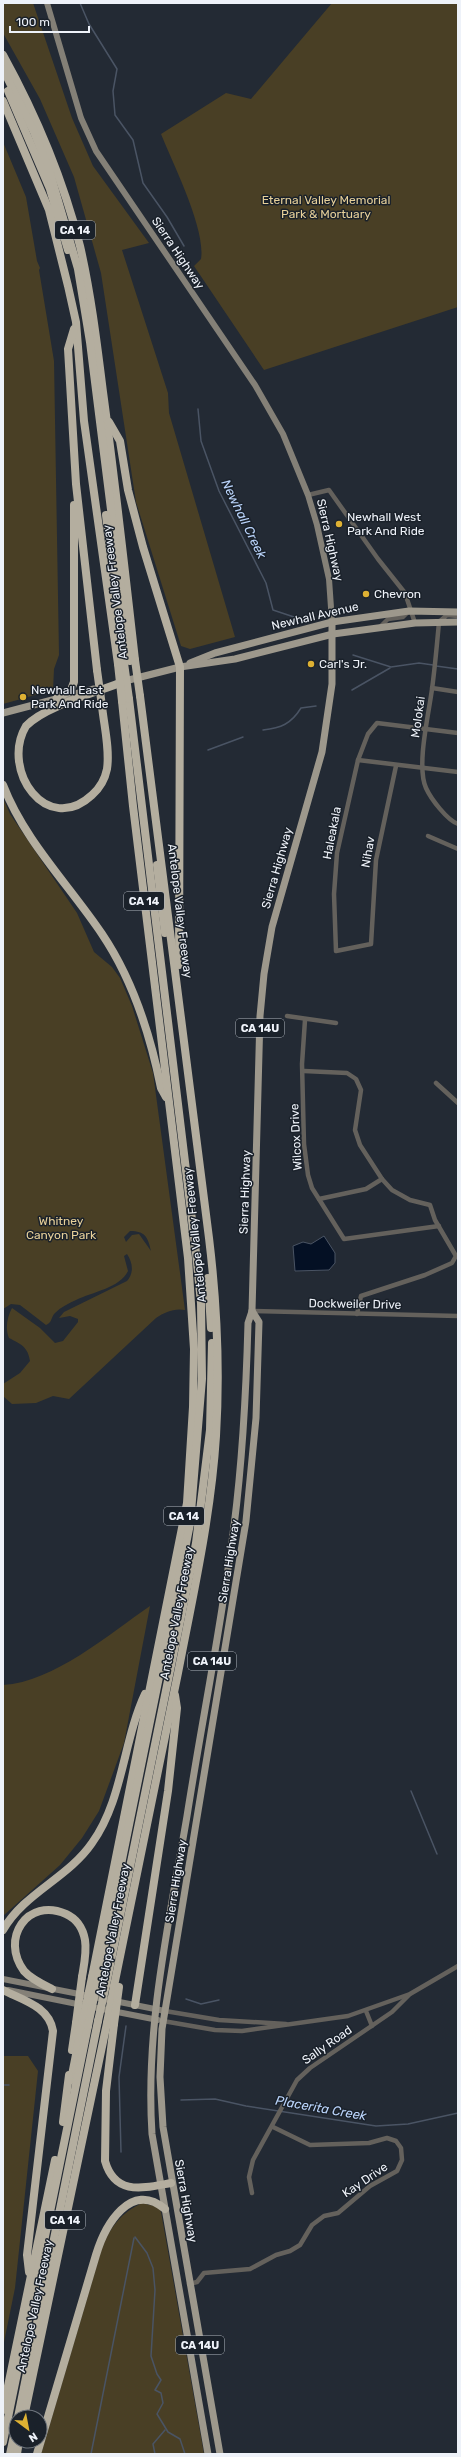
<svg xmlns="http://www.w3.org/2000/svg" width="461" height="2457" font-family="Rubik,sans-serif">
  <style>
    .green { fill: #493f25; fill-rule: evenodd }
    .water { fill: #041024; stroke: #4a5464 }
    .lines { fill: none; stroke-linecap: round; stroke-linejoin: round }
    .stream { stroke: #4a5464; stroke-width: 1.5 }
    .street { stroke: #64615c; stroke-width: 4.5 }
    .secondary { stroke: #848077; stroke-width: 6 }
    .primary { stroke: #9d988c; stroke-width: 7 }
    .highway { stroke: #b4ae9f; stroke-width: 8 }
    .highway-bridge { stroke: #b4ae9f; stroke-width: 8 }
    .poi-dot { fill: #deb133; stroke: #1a212a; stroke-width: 1.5 }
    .labels { text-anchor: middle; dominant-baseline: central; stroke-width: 3; stroke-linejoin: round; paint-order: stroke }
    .shield { fill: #1a212a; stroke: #aeb3bb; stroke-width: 1 }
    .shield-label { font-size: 11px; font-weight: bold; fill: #eef2f9 }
    .park-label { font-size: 12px; fill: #e7d099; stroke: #1a212a }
    .street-label { font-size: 12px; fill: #eef2f9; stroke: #1a212a }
    .poi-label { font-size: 12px; fill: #eef2f9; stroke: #1a212a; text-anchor: start }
    .water-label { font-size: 13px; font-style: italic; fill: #bad4fb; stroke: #1a212a }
  </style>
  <rect width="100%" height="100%" fill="#232a34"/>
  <!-- green -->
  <g class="green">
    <path d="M3,3H33L72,118L93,166L149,243L122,250L168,393L169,413L235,637L190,649L181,646L136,502L101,273L74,177L40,99L3,33Z"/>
    <path d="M332,3H458V307L264,370L194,266L201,259C206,229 173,164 161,134L226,93L251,99Z"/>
    <path d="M3,142L26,197L37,261L40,268L39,270L54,361L59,655L54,669L53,690L3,704Z"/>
    <path d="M3,798L10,814L77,913L94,952L112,967L120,978L132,1006L153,1073L185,1310C174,1308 165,1312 156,1318L69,1399L53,1396L36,1403L12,1404L3,1396V1384L20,1373L30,1361C28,1347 21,1344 9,1338C5,1329 7,1317 12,1308L40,1328L55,1343L63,1341L78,1322V1319L70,1316L59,1318L64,1312L127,1281C134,1273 133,1263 127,1254L124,1256L128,1271C120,1288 92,1292 76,1300C69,1303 61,1307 55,1313C51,1317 52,1323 46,1325L20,1305L11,1304L3,1309ZM130,1231C145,1231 148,1237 151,1251L139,1234L132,1235L126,1242L124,1237Z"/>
    <path d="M150,1606L124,1743L99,1811L82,1838L60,1865L3,1916V1685C54,1682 109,1634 150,1606Z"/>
    <path d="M3,2056H28L38,2071L15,2288L3,2347Z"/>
    <path d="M142,2203L158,2207L161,2212L204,2454H41L102,2248C110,2227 121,2213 142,2203Z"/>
  </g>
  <!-- water -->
  <path class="water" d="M324,1236L335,1253V1263L329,1270L295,1271L293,1246L303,1242L311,1244Z"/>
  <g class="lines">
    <!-- stream -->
    <g class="stream">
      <path d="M80,3L89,24L117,69L113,91L115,115L133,140L143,183L167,217L184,246"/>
      <path d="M198,409L201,441L219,491L266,583L273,610L297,618"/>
      <path d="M353,655L391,667L419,663L433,665"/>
      <path d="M436,666L458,669"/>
      <path d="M352,690L390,668"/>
      <path d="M263,730C281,728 291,724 301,708L316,706"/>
      <path d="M208,750L243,737"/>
      <path d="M411,1791L437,1854"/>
      <path d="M186,1999L201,2004L219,2000"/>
      <path d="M3,2085H9"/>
      <path d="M181,2100L215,2099L246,2106L376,2126L408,2124L458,2113"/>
      <path d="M121,2152L119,2077L126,2026"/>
      <path d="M135,2237L147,2253L153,2268L155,2290L151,2356L157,2374L161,2380L155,2390L161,2393L163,2403L157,2414L168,2432L180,2439L185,2454"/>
      <path d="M91,2454L134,2238"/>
      <path d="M155,2454L153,2444L165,2430"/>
    </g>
    <!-- street -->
    <g class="street">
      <path d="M308,495L329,490L378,559L405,593L415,623"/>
      <path d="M458,616L447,615L439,622C437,644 435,667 432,689C429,713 416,766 426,788C431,799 447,820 458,824"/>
      <path d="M380,627L388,619L403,617L409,611"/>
      <path d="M432,688L458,692"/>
      <path d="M358,760L458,772"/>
      <path d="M396,766L376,860L371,944L336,951L334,894L337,853L358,760L368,734L377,723L458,733"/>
      <path d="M428,836L458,849"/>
      <path d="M287,1016L336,1023"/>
      <path d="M305,1020L302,1064L304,1144L308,1175L312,1188L344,1239L439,1226"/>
      <path d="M304,1071L347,1073L356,1079L361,1090L355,1130L360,1145L382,1179L392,1190L410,1200L430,1205L435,1220L456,1256L452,1263L425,1275L361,1296L357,1314"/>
      <path d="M436,1083L458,1103"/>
      <path d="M319,1199L366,1189L382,1179"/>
      <path d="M252,1311L458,1316"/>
      <path d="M165,2011L219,2020L286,2024"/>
      <path d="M366,2011L372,2026"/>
      <path d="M163,2021L215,2030L242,2031L348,2016L410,1994L458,1966"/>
      <path d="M252,2193L249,2177L253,2160L297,2080L310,2068L392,2012L409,1995"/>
      <path d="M189,2284L197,2282L204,2273L250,2269L276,2255L290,2251L300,2245L312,2225L324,2216L338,2213L370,2186L397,2171L402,2160L401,2148L396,2141L387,2138L369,2143L310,2145L273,2127"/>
    </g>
    <!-- secondary -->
    <g class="secondary">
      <path d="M47,3L81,118L96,151L255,385L283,434L308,495L317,525L329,579L332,622"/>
      <path d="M3,1979L165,2011"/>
      <path d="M8,1990L82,2005"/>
      <path d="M97,2008L158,2020"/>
    </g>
    <!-- primary -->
    <g class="primary">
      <path d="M190,663L215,653L332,622L409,611L458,612"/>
      <path d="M121,682L180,667L235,659L333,634L415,623L458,622"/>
      <path d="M3,713L94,689"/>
      <path d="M208,2454L152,2134C145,2027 169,1922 187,1816C201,1727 219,1638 231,1548C242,1473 246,1398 248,1323L252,1311L260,1016L264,974L272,927L322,752L332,684V622"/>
      <path d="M220,2454L163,2127L160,2077L162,2029L246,1521L256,1418L259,1322L252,1311"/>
    </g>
    <!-- highway -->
    <g class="highway">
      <path d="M3,55C36,115 63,179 80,246C91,294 97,344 103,392C115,481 125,571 135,660"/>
      <path d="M3,69L34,132L50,173L78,269L90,342L130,661"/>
      <path d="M8,91L50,189L68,250"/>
      <path d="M3,101L49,210L68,286L76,322L84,421L118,664"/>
      <path d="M74,329L68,349L76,484L97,670"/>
      <path d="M109,422L120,441L128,490L143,547L180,667L179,965"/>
      <path d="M106,515L118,617"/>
      <path d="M121,640L124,663"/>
      <path d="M57,698L71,690L74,682V505"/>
      <path d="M102,706C104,726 110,749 107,769C105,779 100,788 92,795C47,837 0,770 26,726C45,706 98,692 125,681"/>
      <path d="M3,785C24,840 69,885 102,934C133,980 150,1033 161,1088L166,1097"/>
      <path d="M157,865L165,933"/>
      <path d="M208,1278L211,1328"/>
      <path d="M3,1930C24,1893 68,1878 92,1843C123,1800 123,1741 145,1694"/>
      <path d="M92,1977L187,1503L193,1407L194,1349L188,1258L133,806L122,701"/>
      <path d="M98,1978L190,1524L202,1379L201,1303L196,1253L129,699"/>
      <path d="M106,1985L196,1543L210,1430L212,1343"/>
      <path d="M114,1986C135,1882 157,1777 178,1673C193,1595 211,1516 216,1436C220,1370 217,1304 209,1238L140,696"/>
      <path d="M52,1989C42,1984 31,1979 24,1971C0,1939 27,1897 66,1914C77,1919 83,1929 85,1940C87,1952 84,1965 82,1977"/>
      <path d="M3,1990C22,2000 49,2006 53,2031L27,2255L29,2272"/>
      <path d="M135,2005L168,1791L177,1708L175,1695"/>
      <path d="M114,2024L106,2091L105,2161C115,2196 143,2188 171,2183"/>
      <path d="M72,2050L76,2023"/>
      <path d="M71,2080L82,2024"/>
      <path d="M63,2122L69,2075"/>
      <path d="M3,2410L55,2160"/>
      <path d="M18,2417L98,2021"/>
      <path d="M24,2417L107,2023"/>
      <path d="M3,2442L88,2026"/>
      <path d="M10,2454L16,2426"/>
      <path d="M17,2454L19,2441"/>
      <path d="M37,2454L96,2255C105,2225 131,2180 165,2209"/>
    </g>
    <!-- highway-bridge -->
    <g class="highway-bridge">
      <path d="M135,660L140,696"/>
      <path d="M124,663L129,699"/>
      <path d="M118,664L122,701"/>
      <path d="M97,670L102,706"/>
      <path d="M98,2021L106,1985"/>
      <path d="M76,2023L82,1977"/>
      <path d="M107,2023L114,1986"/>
      <path d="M82,2024L92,1977"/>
      <path d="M114,2024L119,1987"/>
      <path d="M88,2026L98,1978"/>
    </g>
  </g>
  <!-- markers -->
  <g class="poi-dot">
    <circle cx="339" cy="524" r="4"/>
    <circle cx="366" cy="594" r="4"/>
    <circle cx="311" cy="664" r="4"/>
    <circle cx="23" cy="697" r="4"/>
  </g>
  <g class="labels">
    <!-- shield labels -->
    <g class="shield">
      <rect x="55" y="221" width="40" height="18" rx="3"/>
      <rect x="124" y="892" width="40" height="18" rx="3"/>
      <rect x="236" y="1019" width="48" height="18" rx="3"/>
      <rect x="164" y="1507" width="40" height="18" rx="3"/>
      <rect x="188" y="1652" width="48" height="18" rx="3"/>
      <rect x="45" y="2211" width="40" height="18" rx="3"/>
      <rect x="176" y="2336" width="48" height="18" rx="3"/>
    </g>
    <g class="shield-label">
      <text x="75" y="230">CA 14</text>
      <text x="144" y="901">CA 14</text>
      <text x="260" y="1028">CA 14U</text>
      <text x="184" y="1516">CA 14</text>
      <text x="212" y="1661">CA 14U</text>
      <text x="65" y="2220">CA 14</text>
      <text x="200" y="2345">CA 14U</text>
    </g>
    <!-- park labels -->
    <g class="park-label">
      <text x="326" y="200">Eternal Valley Memorial<tspan x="326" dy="14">Park &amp; Mortuary</tspan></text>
      <text x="61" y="1221">Whitney<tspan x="61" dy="14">Canyon Park</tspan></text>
    </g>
    <!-- street labels -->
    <g class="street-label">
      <text transform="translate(178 253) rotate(56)">Sierra Highway</text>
      <text transform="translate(330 540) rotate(77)">Sierra Highway</text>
      <text transform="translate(115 592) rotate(-97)">Antelope Valley Freeway</text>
      <text transform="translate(315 616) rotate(-13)">Newhall Avenue</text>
      <text transform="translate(418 717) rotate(-82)">Molokai</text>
      <text transform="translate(332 833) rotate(-79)">Haleakala</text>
      <text transform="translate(368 852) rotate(-80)">Nihav</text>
      <text transform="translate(277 868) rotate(-74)">Sierra Highway</text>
      <text transform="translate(180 911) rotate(83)">Antelope Valley Freeway</text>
      <text transform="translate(296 1137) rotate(-93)">Wilcox Drive</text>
      <text transform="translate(245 1192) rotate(-88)">Sierra Highway</text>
      <text transform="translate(195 1235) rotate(-96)">Antelope Valley Freeway</text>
      <text transform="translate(355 1304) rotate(1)">Dockweiler Drive</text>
      <text transform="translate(229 1561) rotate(-81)">Sierra Highway</text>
      <text transform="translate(177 1613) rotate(-79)">Antelope Valley Freeway</text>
      <text transform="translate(176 1881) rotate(-81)">Sierra Highway</text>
      <text transform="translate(113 1930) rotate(-79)">Antelope Valley Freeway</text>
      <text transform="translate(327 2045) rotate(-35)">Sally Road</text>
      <text transform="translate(365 2180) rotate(-34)">Kay Drive</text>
      <text transform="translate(186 2201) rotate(80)">Sierra Highway</text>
      <text transform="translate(35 2306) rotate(-78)">Antelope Valley Freeway</text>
    </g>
    <!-- poi labels -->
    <g class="poi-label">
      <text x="347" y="517">Newhall West<tspan x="347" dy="14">Park And Ride</tspan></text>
      <text x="374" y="594">Chevron</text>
      <text x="319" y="664">Carl's Jr.</text>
      <text x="31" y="690">Newhall East<tspan x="31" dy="14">Park And Ride</tspan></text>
    </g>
    <!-- water labels -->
    <g class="water-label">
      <text transform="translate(244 519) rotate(64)">Newhall Creek</text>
      <text transform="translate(321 2108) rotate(10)">Placerita Creek</text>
    </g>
  </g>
  <!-- border -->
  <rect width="461" height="2457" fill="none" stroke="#eef2f9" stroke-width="8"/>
  <!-- north arrow -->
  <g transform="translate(28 2429) rotate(148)"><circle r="19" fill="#1a212a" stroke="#6f757d"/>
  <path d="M0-3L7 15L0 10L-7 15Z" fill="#deb133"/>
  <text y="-6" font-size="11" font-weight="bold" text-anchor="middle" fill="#eef2f9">N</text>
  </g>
  <!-- scale -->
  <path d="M10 26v6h79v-6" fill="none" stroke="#eef2f9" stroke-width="2"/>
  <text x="16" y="26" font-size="12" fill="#eef2f9" stroke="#1a212a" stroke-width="3" paint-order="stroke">100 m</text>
</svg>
